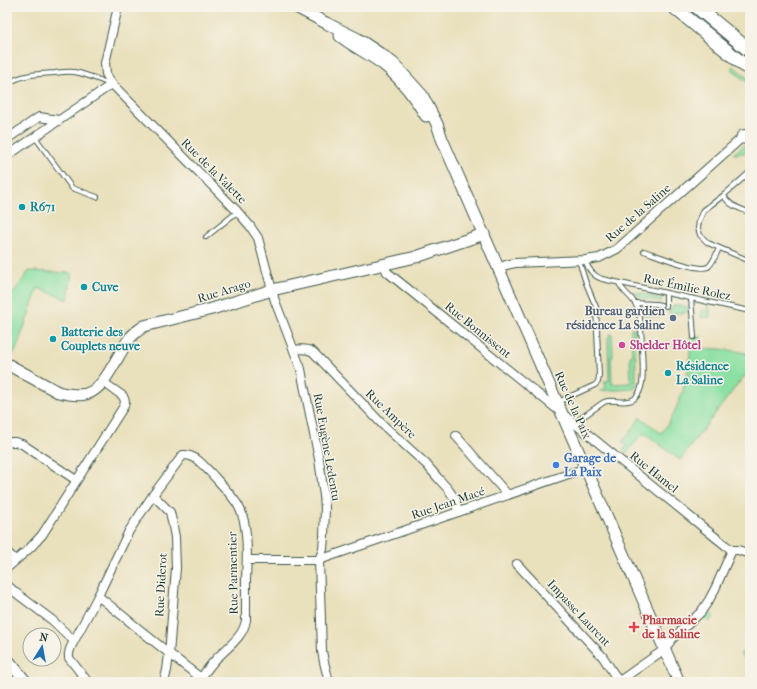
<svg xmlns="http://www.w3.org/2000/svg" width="757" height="689" font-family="'IM FELL French Canon',serif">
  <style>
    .green { fill: #8be0a3; stroke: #558e6c }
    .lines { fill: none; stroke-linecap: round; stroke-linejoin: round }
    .lane-casing { stroke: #3d5548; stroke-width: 6 }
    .street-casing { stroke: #3d5548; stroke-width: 10 }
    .secondary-casing { stroke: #3d5548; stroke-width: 13 }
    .primary-casing { stroke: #3d5548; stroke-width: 15 }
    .lane { stroke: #fff; stroke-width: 4 }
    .street { stroke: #fff; stroke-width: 8 }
    .secondary { stroke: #fff; stroke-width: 11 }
    .primary { stroke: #fff; stroke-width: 13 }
    .culture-dot { fill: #0f9aa8; stroke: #f7f3e8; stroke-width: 1.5 }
    .service-dot { fill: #5c6f8a; stroke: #f7f3e8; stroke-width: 1.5 }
    .hotel-dot { fill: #d1479c; stroke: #f7f3e8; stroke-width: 1.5 }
    .shop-dot { fill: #3f7fe0; stroke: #f7f3e8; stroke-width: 1.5 }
    .health-dot { fill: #e0444e; stroke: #f7f3e8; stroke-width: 1.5 }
    .labels { text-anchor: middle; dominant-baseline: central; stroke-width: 3; stroke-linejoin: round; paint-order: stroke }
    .street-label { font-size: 12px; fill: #1f3d34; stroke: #f7f3e8 }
    .culture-label { font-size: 12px; font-weight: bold; fill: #0d838f; stroke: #f7f3e8; text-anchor: start }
    .service-label { font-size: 12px; font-weight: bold; fill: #4e5e75; stroke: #f7f3e8; text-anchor: end }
    .hotel-label { font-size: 12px; font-weight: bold; fill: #b23c85; stroke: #f7f3e8; text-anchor: start }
    .shop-label { font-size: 12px; font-weight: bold; fill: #366cbe; stroke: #f7f3e8; text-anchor: start }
    .health-label { font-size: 12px; font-weight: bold; fill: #be3a42; stroke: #f7f3e8; text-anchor: start }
  </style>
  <rect width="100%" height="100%" fill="#f7f3e8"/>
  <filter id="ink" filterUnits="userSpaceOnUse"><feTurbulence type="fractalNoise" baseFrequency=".025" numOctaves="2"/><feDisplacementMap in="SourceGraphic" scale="8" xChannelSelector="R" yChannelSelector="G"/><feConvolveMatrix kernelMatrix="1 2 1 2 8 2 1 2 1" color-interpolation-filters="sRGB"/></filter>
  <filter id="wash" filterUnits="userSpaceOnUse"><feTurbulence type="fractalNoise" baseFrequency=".012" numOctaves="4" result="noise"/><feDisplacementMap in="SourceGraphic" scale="16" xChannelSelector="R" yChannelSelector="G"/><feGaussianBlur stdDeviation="0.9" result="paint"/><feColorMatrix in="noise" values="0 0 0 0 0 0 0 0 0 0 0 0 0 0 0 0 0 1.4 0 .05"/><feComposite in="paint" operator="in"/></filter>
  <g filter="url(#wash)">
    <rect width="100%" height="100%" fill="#e9e0bc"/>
    <!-- green -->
    <g class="green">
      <path d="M682,7H690L750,60V67Z"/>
      <path d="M733,66L750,80V85L731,68Z"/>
      <path d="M750,143V152L733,154L746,144Z"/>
      <path d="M29,271L72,273L68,300L38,288L16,350L9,360L7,358V302Z"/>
      <path d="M630,291L662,298L661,302L642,298Z"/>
      <path d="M708,304L710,310V317L701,318V310L707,311Z"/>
      <path d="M673,305L688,307V312L669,314V310L673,309Z"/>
      <path d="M657,307L661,309L662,317L645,316L647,310L653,308Z"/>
      <path d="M631,328H635L636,384L634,389L600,391L606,388L604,381H609L608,337L610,336V334H612L613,357H611L612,384L631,383L630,356H632Z"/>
      <path d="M690,337H701V349C718,348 734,350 750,354V370L737,385L680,460L647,435L644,434L641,435L627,453L623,450L627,446L622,442L634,427L640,417L661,433C665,428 669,423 672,417C684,393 692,365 690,337Z"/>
      <path d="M708,611L714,617L709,622L703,615Z"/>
      <path d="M745,650L750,655V660L748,662L740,654Z"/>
    </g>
  </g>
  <g filter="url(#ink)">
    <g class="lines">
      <defs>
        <g id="lane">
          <path d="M7,84C22,74 38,74 55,73C62,72 68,71 74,72C87,74 99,80 110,84"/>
          <path d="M35,137L72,188L97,197"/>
          <path d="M750,172L724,195L704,210L699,221L698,228L700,235L708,243L750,261"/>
          <path d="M724,195C728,206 740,208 750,213"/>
          <path d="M206,237L237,212"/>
          <path d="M644,251C656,255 697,272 708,267C712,264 717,253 719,248"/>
          <path d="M585,260C588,269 593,276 602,279L750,311"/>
          <path d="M691,298L694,337"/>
          <path d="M635,303L656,304L661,305"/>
          <path d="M666,306V293"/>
          <path d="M558,402L595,385L598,382L599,376L596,307L586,283L579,261"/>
          <path d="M574,423L604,402C614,398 624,405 634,399C639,395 641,389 642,383C644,371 642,358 642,346C641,334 642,319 637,307C633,297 623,293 619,283"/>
        </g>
        <g id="street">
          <path d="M112,84L237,211L250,226L258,238L275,301L301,369L303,380L319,459L324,496L325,508L324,536L323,549L319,560L322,651L324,662L329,682"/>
          <path d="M7,139L39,117L59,120"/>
          <path d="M7,156L112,84L106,74L105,63L118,7"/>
          <path d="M384,264L387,272L725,545L732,550"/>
          <path d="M498,268L506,265L515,263L585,260L599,258L617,249L745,135"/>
          <path d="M294,350C300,349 307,348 313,352L383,425L426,464L438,478L448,489L455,499L458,512"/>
          <path d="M456,436L508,495"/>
          <path d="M7,442H15L22,444L76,480"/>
          <path d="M153,495L170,512L172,521L175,537L176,568L169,654L167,670L164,682"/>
          <path d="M7,552L15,560"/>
          <path d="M247,560H319L586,468"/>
          <path d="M517,564L603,657L619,682"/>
          <path d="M7,568L30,548L42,535L124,406L125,401L123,396L103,382"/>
          <path d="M7,585L16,593L52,620L74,641C71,647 68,651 69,658L88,682"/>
          <path d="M74,641L98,596"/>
          <path d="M200,682L201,678C166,652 132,623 98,596L129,531L153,495L183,455C194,454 202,464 210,472C219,482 233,496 239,507C249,526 247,559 246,580C246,593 246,607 246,620C244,636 228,647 217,658C211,664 206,671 201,678"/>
          <path d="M618,682L665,649L672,639L701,612L709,600L715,589L732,550H738L750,554"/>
        </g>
        <g id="secondary">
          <path d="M296,7L326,23L358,39L382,55L394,64L422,95L437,124L442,139L679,682"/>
          <path d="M340,36C355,48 374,56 389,69C403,82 416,99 426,116"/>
          <path d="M7,364L58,392C67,394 77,396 86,394C106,389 117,354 130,338C134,333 139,330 144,326L212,309L272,290L416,257L484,234"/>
          <path d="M7,659L26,682"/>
        </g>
        <g id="primary">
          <path d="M674,7L750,70"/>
          <path d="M697,7L750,51"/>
          <path d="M743,137L750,136"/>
        </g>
      </defs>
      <!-- lane casing -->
      <use href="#lane" class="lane-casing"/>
      <!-- street casing -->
      <use href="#street" class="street-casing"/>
      <!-- secondary casing -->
      <use href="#secondary" class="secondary-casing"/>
      <!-- primary casing -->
      <use href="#primary" class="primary-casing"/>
      <!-- lane -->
      <use href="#lane" class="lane"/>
      <!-- street -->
      <use href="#street" class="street"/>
      <!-- secondary -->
      <use href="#secondary" class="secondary"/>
      <!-- primary -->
      <use href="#primary" class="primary"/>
    </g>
  </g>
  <!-- markers -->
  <g class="culture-dot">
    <circle cx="22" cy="207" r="4"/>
    <circle cx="84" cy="287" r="4"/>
    <circle cx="53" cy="339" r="4"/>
    <circle cx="668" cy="373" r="4"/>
  </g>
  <circle class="service-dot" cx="673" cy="318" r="4"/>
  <circle class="hotel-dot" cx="622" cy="345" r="4"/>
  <circle class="shop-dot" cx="556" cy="465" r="4"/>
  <path class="health-dot" d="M632 621h4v4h4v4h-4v4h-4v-4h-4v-4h4z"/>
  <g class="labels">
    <!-- street labels -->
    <g class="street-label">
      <text transform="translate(214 171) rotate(45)">Rue de la Valette</text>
      <text transform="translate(638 213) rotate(-41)">Rue de la Saline</text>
      <text transform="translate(687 287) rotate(12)">Rue Émilie Rolez</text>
      <text transform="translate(224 291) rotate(-17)">Rue Arago</text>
      <text transform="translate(478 330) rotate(39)">Rue Bonnissent</text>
      <text transform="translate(573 405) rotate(66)">Rue de la Paix</text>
      <text transform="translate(391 414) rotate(44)">Rue Ampère</text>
      <text transform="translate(327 447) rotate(80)">Rue Eugène Ledentu</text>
      <text transform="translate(654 472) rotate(39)">Rue Hamel</text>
      <text transform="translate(448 503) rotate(-19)">Rue Jean Macé</text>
      <text transform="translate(233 573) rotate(-91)">Rue Parmentier</text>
      <text transform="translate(161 585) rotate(-87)">Rue Diderot</text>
      <text transform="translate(579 613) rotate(47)">Impasse Laurent</text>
    </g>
    <!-- culture labels -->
    <g class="culture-label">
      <text x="30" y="207">R671</text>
      <text x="92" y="287">Cuve</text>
      <text x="61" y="332">Batterie des<tspan x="61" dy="14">Couplets neuve</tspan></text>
      <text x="676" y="366">Résidence<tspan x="676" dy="14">La Saline</tspan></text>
    </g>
    <!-- service labels -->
    <g class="service-label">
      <text x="665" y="311">Bureau gardien<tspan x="665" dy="14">résidence La Saline</tspan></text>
    </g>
    <!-- hotel labels -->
    <g class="hotel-label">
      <text x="630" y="345">Shelder Hôtel</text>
    </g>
    <!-- shop labels -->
    <g class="shop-label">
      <text x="564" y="458">Garage de<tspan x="564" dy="14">La Paix</tspan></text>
    </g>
    <!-- health labels -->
    <g class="health-label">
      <text x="642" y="620">Pharmacie<tspan x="642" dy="14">de la Saline</tspan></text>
    </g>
  </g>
  <!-- margin -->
  <rect width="757" height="689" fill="none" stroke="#f7f3e8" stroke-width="24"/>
  <!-- north arrow -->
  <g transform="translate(42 647) rotate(11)"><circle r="19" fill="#f7f3e8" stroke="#a1aaa0"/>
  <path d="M0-3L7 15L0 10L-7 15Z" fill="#1f6fb2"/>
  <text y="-6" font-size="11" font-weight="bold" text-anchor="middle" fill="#1f3d34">N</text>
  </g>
</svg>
